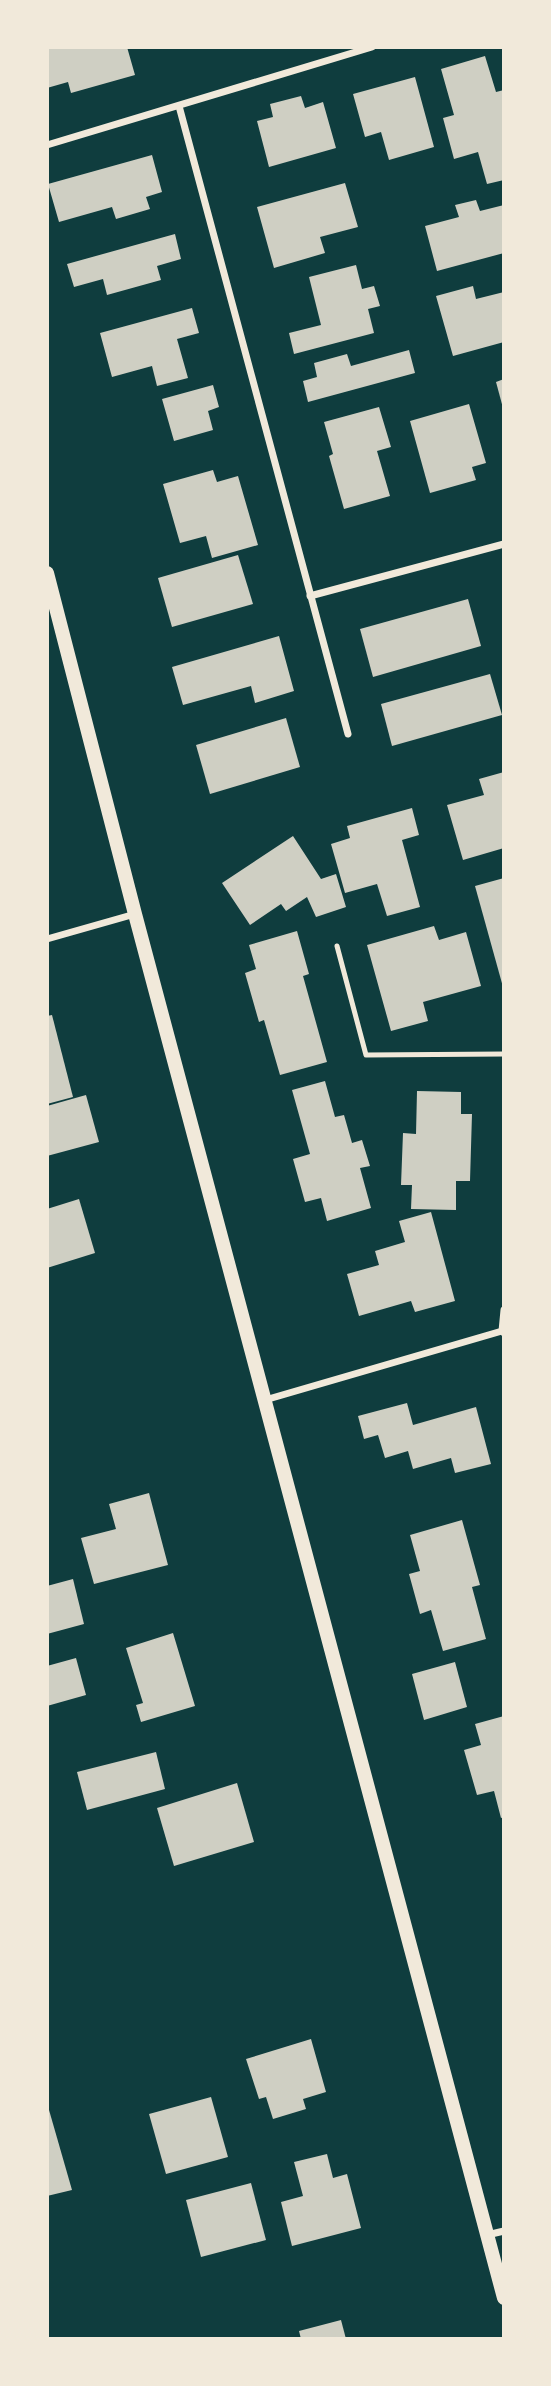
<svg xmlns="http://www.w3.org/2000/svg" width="551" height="2386" font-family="'Fira Sans',sans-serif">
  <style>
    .building { fill: #cfcfc3 }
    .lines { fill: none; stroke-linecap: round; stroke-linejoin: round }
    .service { stroke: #f1e9da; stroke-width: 5 }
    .minor { stroke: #f1e9da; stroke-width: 7 }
    .secondary { stroke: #f1e9da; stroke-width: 14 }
  </style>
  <rect width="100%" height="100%" fill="#0f3d3e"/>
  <!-- building -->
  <g class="building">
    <path d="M47,47H127L135,75L71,93L68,82L47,88Z"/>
    <path d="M485,56L496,92L504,90V180L487,184L478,152L454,159L443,118L454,115L441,69Z"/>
    <path d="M415,77L434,147L389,160L381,132L365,137L353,94Z"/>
    <path d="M301,96L305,108L323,102L336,148L269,167L257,121L273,117L270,104Z"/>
    <path d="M152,155L162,192L146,197L150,209L116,219L112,207L59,222L48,184Z"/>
    <path d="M345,183L358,227L320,237L325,253L274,268L257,207Z"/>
    <path d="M476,200L480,211L504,205V253L437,271L425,226L459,217L455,205Z"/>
    <path d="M175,234L181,259L157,266L161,280L107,295L103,279L74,287L67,264Z"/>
    <path d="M356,265L362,289L374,286L380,306L368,309L374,333L294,354L289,333L321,325L309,277Z"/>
    <path d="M473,286L476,299L504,292V342L453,356L436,296Z"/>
    <path d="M192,308L199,333L177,339L188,378L157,386L152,366L112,377L100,333Z"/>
    <path d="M409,350L415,373L308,402L303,381L317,377L314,363L347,354L351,366Z"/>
    <path d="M504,379V408H503L496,382Z"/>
    <path d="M213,385L219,407L208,411L213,430L174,441L162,399Z"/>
    <path d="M469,404L486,463L472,467L476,480L430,493L410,421Z"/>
    <path d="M379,407L391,447L377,451L390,496L344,509L329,456L333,454L324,422Z"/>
    <path d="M213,470L217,482L238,476L258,545L212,558L206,536L180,543L163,484Z"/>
    <path d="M238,555L253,604L172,627L158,578Z"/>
    <path d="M468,599L481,646L373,677L360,629Z"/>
    <path d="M279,636L294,691L255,703L251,686L183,705L172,667Z"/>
    <path d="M490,674L502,715L392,746L381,704Z"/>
    <path d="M286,718L300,767L210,794L196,745Z"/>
    <path d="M504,772V848L463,860L447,805L484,795L479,779Z"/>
    <path d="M412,808L419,835L402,840L420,907L387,916L377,884L345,893L331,844L350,838L347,826Z"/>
    <path d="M293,836L321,879L336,874L346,907L316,917L307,897L286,911L281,904L250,925L222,883Z"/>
    <path d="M504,878V987H503L475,886Z"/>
    <path d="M434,926L439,940L466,932L481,986L423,1002L428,1021L391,1031L367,945Z"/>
    <path d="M297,931L309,974L303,976L327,1062L280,1075L264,1020L259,1022L245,973L256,969L249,945Z"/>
    <path d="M52,1015L73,1097L47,1104V1016Z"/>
    <path d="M325,1081L335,1117L344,1115L352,1143L362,1140L370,1166L360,1168L371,1208L327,1221L321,1198L305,1202L293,1159L310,1154L292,1090Z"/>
    <path d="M417,1091L461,1092V1114H472L470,1181H456V1210L411,1209L412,1185H401L403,1133L416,1134Z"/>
    <path d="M86,1095L99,1142L47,1156V1106Z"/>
    <path d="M79,1199L95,1253L47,1268V1209Z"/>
    <path d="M431,1212L455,1301L415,1312L411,1301L359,1316L347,1274L379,1265L375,1251L405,1242L399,1221Z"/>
    <path d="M407,1403L413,1425L476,1407L491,1464L455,1473L451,1458L413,1469L408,1451L385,1458L378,1435L364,1439L358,1416Z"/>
    <path d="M149,1493L168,1565L94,1584L81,1538L116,1529L109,1504Z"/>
    <path d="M462,1520L480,1585L472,1587L486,1639L443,1651L431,1610L420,1614L409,1574L420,1571L410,1535Z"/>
    <path d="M73,1579L84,1624L47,1634V1586Z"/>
    <path d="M173,1633L195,1706L141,1722L136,1705L143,1703L126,1648Z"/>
    <path d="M76,1658L86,1695L47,1706V1666Z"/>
    <path d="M455,1662L467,1707L424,1720L412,1674Z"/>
    <path d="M504,1716V1817L501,1818L494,1791L477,1795L464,1750L481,1745L475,1724Z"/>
    <path d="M156,1752L165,1789L87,1810L77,1772Z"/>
    <path d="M237,1783L254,1842L174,1866L157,1808Z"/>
    <path d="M311,2039L326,2092L303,2099L306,2109L273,2119L266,2097L259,2099L246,2059Z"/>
    <path d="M211,2097L228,2157L166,2174L149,2114Z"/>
    <path d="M47,2103L72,2190L47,2196Z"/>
    <path d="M327,2154L333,2178L347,2174L361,2228L292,2246L281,2202L303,2196L294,2162Z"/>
    <path d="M251,2183L266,2240L201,2257L186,2200Z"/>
    <path d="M341,2320L346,2339H301L299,2331Z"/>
  </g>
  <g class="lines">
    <!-- service -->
    <path class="service" d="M337,946L366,1055L504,1054"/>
    <!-- minor -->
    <g class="minor">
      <path d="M179,106L348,734"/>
      <path d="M47,145L372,47"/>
      <path d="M310,596L504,544"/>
      <path d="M47,939L135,914"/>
      <path d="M504,1333L502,1331L504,1310"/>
      <path d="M265,1400L502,1331"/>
      <path d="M487,2235L504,2231"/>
    </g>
    <!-- secondary -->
    <path class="secondary" d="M47,573L135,914L504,2298"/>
  </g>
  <!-- border -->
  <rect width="551" height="2386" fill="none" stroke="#f1e9da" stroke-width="98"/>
</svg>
